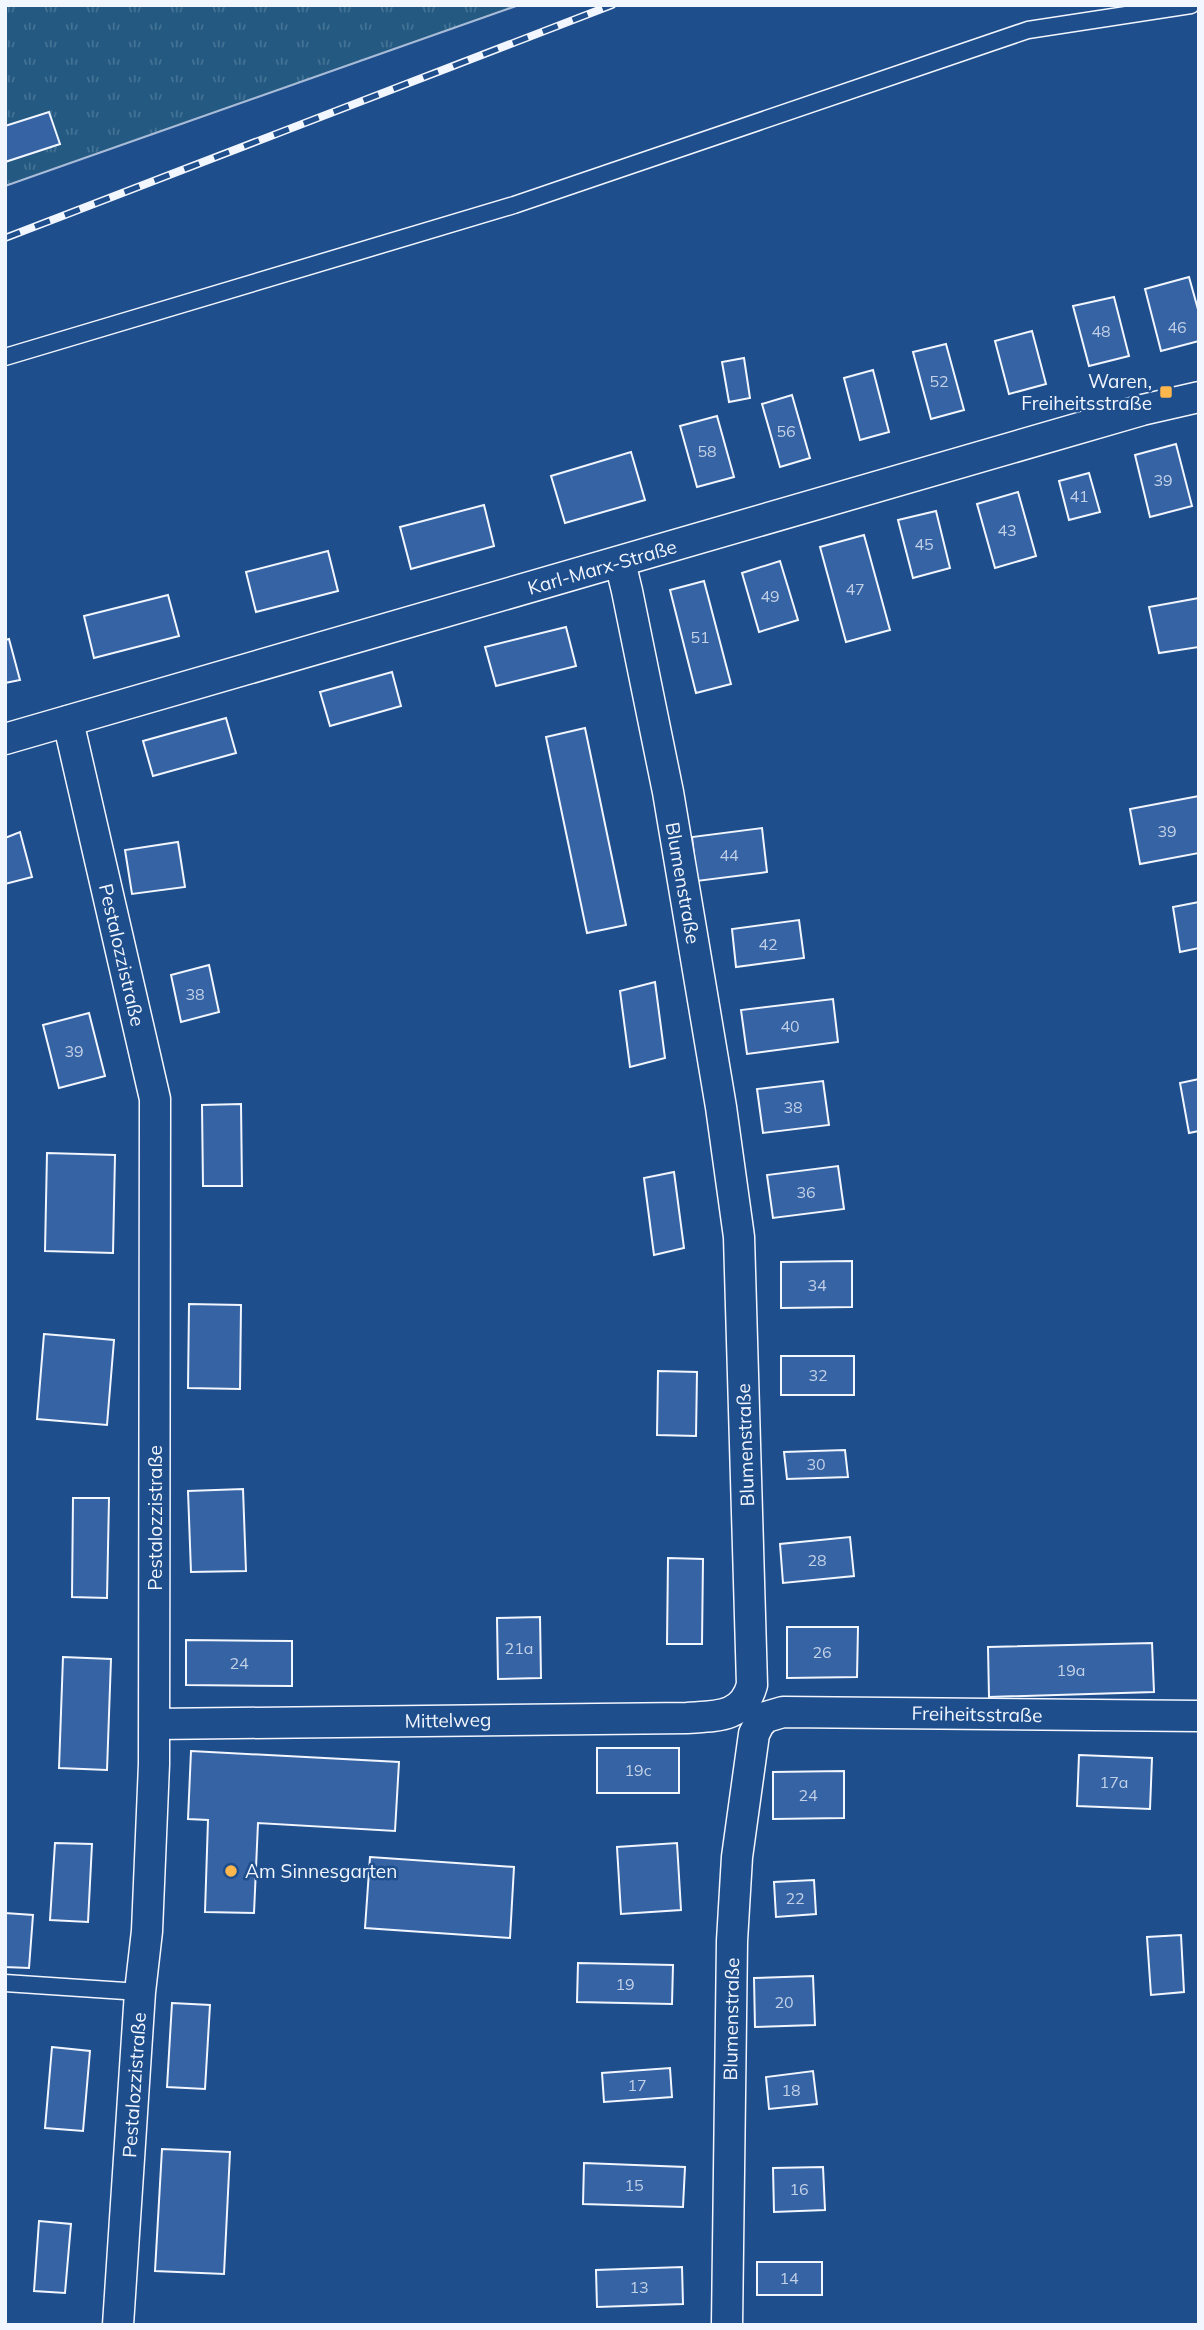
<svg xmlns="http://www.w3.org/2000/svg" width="1204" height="2330" font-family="Mulish,sans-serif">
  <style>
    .grass { fill: url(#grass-tufts); stroke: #a8bbd7; stroke-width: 2 }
    .building { fill: #3563a3; stroke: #f2f6ff; stroke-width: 2 }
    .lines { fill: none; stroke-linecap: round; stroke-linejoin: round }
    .lane-casing { stroke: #f2f6ff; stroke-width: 19 }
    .street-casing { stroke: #f2f6ff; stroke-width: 33 }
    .lane { stroke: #1f4e8c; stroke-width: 16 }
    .street { stroke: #1f4e8c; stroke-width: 30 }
    .rail-casing { stroke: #f2f6ff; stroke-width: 8 }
    .rail { stroke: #1f4e8c; stroke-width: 5; stroke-dasharray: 16; stroke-linecap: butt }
    .poi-dot { fill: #ffb74d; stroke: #1f4e8c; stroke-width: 2.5 }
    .labels { text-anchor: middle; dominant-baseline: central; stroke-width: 5; stroke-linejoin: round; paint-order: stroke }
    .number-label { font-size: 16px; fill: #c3d1e8 }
    .poi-label { font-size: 19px; fill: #f2f6ff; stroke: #1f4e8c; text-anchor: end }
    .street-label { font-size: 19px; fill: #f2f6ff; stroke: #1f4e8c }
  </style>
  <defs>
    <pattern id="grass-tufts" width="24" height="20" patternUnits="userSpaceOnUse" patternTransform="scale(1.75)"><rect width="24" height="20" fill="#245a82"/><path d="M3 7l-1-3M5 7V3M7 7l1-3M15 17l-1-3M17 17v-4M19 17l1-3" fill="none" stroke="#447295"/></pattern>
  </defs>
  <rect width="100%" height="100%" fill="#1f4e8c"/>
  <!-- grass -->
  <path class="grass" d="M5,5H519L5,186Z"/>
  <!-- building -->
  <g class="building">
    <path d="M49,112L60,144L5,162V126Z"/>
    <path d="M1189,277L1199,313V341L1161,351L1145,289Z"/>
    <path d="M1114,297L1129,356L1089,366L1073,306Z"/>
    <path d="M1032,331L1046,384L1009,394L995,341Z"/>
    <path d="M946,344L964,410L931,419L913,352Z"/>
    <path d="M744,358L750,398L729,402L722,362Z"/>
    <path d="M873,370L889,432L860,440L844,378Z"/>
    <path d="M792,395L810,458L780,467L762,404Z"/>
    <path d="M717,416L734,477L697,487L680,426Z"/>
    <path d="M1176,444L1192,506L1150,517L1135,455Z"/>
    <path d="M631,452L645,500L565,523L551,476Z"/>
    <path d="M1089,473L1100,512L1069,520L1059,481Z"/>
    <path d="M1018,492L1036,556L995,568L977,504Z"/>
    <path d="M484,505L494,546L411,569L400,527Z"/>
    <path d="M936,511L950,568L913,578L898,520Z"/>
    <path d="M864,535L890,630L846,642L820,547Z"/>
    <path d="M328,551L338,591L256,612L246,572Z"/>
    <path d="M780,561L798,620L759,632L742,573Z"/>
    <path d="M704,581L731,684L696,693L670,590Z"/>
    <path d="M168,595L179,636L94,658L84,616Z"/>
    <path d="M1199,598V647L1159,653L1149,607Z"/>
    <path d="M566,627L576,666L496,686L485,647Z"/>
    <path d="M9,639L20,680L5,683V640Z"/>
    <path d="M392,672L401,706L330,726L320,692Z"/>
    <path d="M226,718L236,753L153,776L143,741Z"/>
    <path d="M585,728L626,925L587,933L546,737Z"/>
    <path d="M1199,796V853L1140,864L1130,809Z"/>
    <path d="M762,828L767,872L697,881L692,837Z"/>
    <path d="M20,832L32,877L5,884V838Z"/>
    <path d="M178,842L185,887L132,894L125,850Z"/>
    <path d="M1199,902V948L1180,952L1173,907Z"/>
    <path d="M799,920L804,958L736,967L732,929Z"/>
    <path d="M209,965L219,1012L181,1022L171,975Z"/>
    <path d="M655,982L665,1058L630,1067L620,991Z"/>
    <path d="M833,999L838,1042L747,1054L741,1010Z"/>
    <path d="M89,1013L105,1076L59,1088L43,1025Z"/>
    <path d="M1199,1079V1131L1189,1133L1180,1083Z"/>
    <path d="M823,1081L829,1125L763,1133L757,1089Z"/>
    <path d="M241,1104L242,1186H203L202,1105Z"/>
    <path d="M47,1153L115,1155L113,1253L45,1251Z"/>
    <path d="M838,1166L844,1209L773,1218L767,1175Z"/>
    <path d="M674,1172L684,1248L654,1255L644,1178Z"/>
    <path d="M852,1261V1307L781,1308V1262Z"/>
    <path d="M189,1304L241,1305L240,1389L188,1388Z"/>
    <path d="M44,1334L114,1340L107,1425L37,1419Z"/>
    <rect x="781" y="1356" width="73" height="39"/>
    <path d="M658,1371L697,1372L696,1436L657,1435Z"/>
    <path d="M845,1450L848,1477L787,1479L784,1452Z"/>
    <path d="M243,1489L246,1571L191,1572L188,1491Z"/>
    <path d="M73,1498H109L107,1598L72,1597Z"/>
    <path d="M850,1537L854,1576L783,1583L780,1544Z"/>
    <path d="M668,1558L703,1559L702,1644H667Z"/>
    <path d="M540,1617L541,1678L498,1679L497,1618Z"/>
    <path d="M787,1627H858L857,1677L787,1678Z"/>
    <path d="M186,1640L292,1641V1686L186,1685Z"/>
    <path d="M1152,1643L1154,1692L989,1697L988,1647Z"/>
    <path d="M63,1657L111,1659L107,1770L59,1768Z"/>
    <rect x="597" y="1748" width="82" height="45"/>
    <path d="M191,1751L399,1762L395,1831L258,1823L254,1913L205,1912L208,1820L188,1819Z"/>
    <path d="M1079,1755L1152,1758L1150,1809L1077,1806Z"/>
    <path d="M844,1771V1818L773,1819V1772Z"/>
    <path d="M55,1843L92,1844L88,1922L50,1920Z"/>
    <path d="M677,1843L681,1910L621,1914L617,1847Z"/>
    <path d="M370,1857L514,1867L510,1938L365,1928Z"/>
    <path d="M814,1880L816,1914L776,1917L774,1882Z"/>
    <path d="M5,1913L33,1915L29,1968L5,1967Z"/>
    <path d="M1181,1935L1184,1992L1151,1995L1147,1937Z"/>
    <path d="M578,1963L673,1965L672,2004L577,2002Z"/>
    <path d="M813,1976L815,2025L755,2027L754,1978Z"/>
    <path d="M172,2003L210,2005L205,2089L167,2087Z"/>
    <path d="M52,2047L90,2051L83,2131L45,2128Z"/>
    <path d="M670,2068L672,2097L604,2102L602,2073Z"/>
    <path d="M813,2071L817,2104L769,2109L766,2077Z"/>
    <path d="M162,2149L230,2152L224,2274L155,2271Z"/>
    <path d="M584,2163L685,2167L683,2207L583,2204Z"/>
    <path d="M823,2167L825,2210L774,2212L773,2168Z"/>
    <path d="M39,2221L71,2224L65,2293L34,2291Z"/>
    <rect x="757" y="2262" width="65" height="33"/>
    <path d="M682,2267L683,2304L597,2307L596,2270Z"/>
  </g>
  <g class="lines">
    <defs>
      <g id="lane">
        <path d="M5,357L514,205L1028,30L1191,5"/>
        <path d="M5,1983L140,1992"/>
      </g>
      <g id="street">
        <path d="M68,721L155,1099L154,1764L147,1931L140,1992L118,2325"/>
        <path d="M5,739L1142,410L1199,397"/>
        <path d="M155,1724L687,1718C716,1716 743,1718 752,1685L739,1237L721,1107L668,792L627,591L620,562"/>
        <path d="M727,2325L732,1941L737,1857L754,1734L759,1724L766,1717L783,1712L1199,1716"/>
      </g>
    </defs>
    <!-- lane casing -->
    <use href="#lane" class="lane-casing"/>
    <!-- street casing -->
    <use href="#street" class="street-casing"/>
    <!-- lane -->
    <use href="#lane" class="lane"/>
    <!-- street -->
    <use href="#street" class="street"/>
    <defs>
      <path id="rail" d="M5,238L612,5"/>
    </defs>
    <!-- rail casing -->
    <use href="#rail" class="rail-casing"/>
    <!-- rail -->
    <use href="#rail" class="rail"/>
  </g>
  <!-- markers -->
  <g class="poi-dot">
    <rect x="1159" y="385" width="14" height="14" rx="3.5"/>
    <circle cx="231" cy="1871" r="7"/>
  </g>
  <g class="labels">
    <!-- number labels -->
    <g class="number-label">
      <text x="1177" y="327">46</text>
      <text x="1101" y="331">48</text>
      <text x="939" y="381">52</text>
      <text x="786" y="431">56</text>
      <text x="707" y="451">58</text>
      <text x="1163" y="480">39</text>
      <text x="1079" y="496">41</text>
      <text x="1007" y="530">43</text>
      <text x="924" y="544">45</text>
      <text x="855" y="589">47</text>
      <text x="770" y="596">49</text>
      <text x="700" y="637">51</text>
      <text x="1167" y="831">39</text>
      <text x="729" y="855">44</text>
      <text x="768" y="944">42</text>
      <text x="195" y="994">38</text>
      <text x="790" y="1026">40</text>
      <text x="74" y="1051">39</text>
      <text x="793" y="1107">38</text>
      <text x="806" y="1192">36</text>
      <text x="817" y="1285">34</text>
      <text x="818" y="1375">32</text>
      <text x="816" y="1464">30</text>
      <text x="817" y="1560">28</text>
      <text x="519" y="1648">21a</text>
      <text x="822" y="1652">26</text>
      <text x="239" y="1663">24</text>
      <text x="1071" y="1670">19a</text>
      <text x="638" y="1770">19c</text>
      <text x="1114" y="1782">17a</text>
      <text x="808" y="1795">24</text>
      <text x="795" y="1898">22</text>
      <text x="625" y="1984">19</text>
      <text x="784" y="2002">20</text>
      <text x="637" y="2085">17</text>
      <text x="791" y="2090">18</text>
      <text x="634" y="2185">15</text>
      <text x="799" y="2189">16</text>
      <text x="789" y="2278">14</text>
      <text x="639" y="2287">13</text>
    </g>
    <!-- poi labels -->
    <g class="poi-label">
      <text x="1152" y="381">Waren,<tspan x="1152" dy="22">Freiheitsstraße</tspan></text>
      <text x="245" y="1871" text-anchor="start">Am Sinnesgarten</text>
    </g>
    <!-- street labels -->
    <g class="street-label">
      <text transform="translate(602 567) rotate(-16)">Karl-Marx-Straße</text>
      <text transform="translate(683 883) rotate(80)">Blumenstraße</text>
      <text transform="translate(122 955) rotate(77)">Pestalozzistraße</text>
      <text transform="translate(745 1445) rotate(-92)">Blumenstraße</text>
      <text transform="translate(155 1518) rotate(-90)">Pestalozzistraße</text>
      <text transform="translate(977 1714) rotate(1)">Freiheitsstraße</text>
      <text transform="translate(448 1720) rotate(-1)">Mittelweg</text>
      <text transform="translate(731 2019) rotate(-89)">Blumenstraße</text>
      <text transform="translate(134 2085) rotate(-86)">Pestalozzistraße</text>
    </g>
  </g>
  <!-- border -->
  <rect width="1204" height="2330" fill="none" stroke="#f2f6ff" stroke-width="14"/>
</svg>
